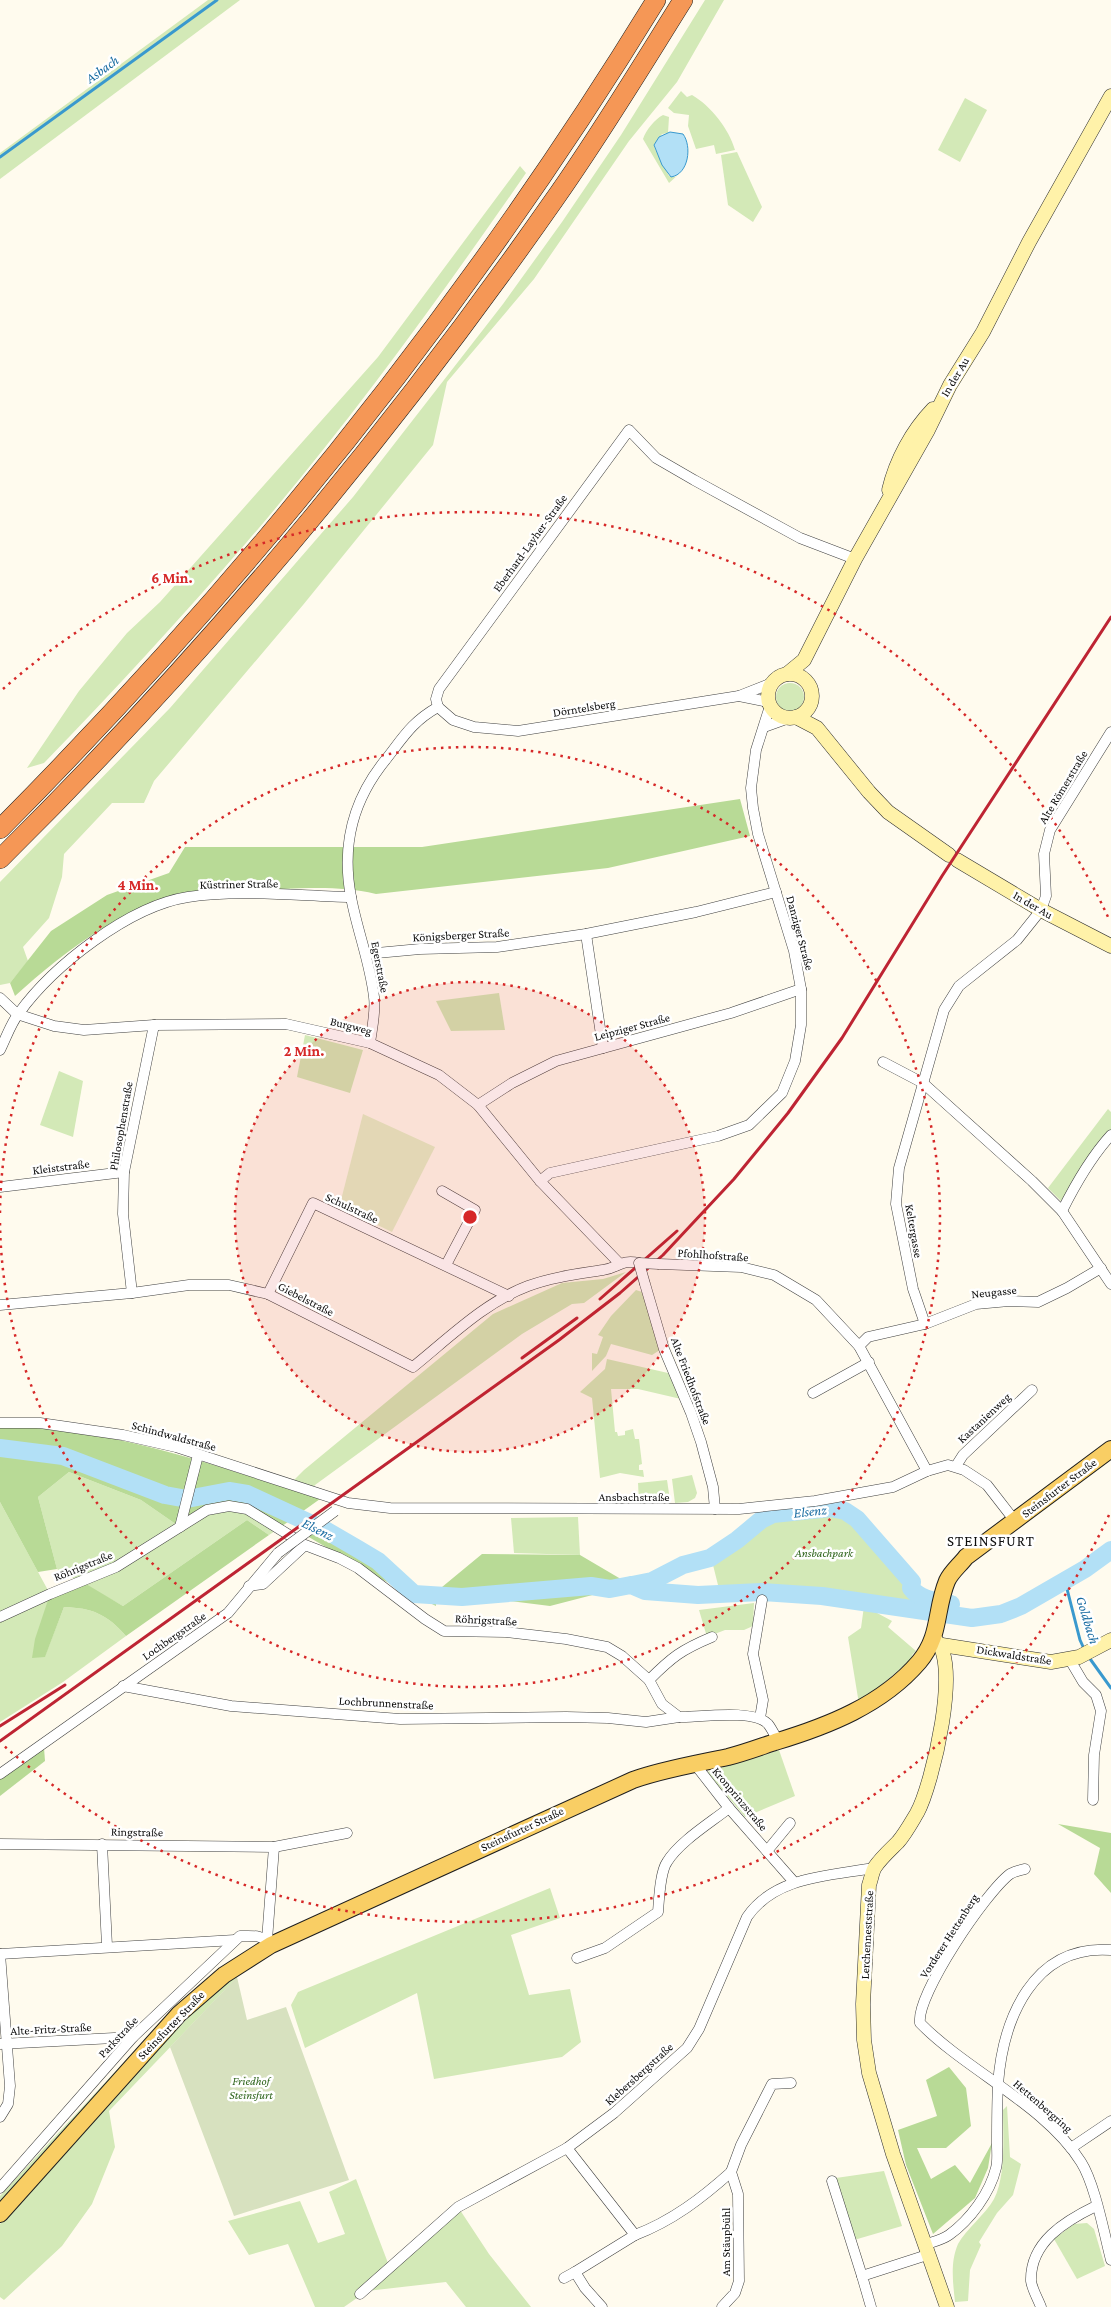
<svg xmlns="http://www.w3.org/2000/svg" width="1111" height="2307" font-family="'Crimson Pro',serif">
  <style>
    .green { fill: #d3e9b7 }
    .forest { fill: #b8da96 }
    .cemetery { fill: #d7e1bf }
    .pitch { fill: #e5f0c9 }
    .water { fill: #b2e0f6; stroke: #3999ce }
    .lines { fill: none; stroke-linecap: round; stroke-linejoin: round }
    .stream { stroke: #3999ce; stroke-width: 3 }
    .river { stroke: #b2e0f6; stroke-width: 18 }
    .street-casing { stroke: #404040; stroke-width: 11 }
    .secondary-casing { stroke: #2f2f2f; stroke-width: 15 }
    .primary-casing { stroke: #1e1e1e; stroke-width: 18 }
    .highway-casing { stroke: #1e1e1e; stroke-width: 20 }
    .street { stroke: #fff; stroke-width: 10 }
    .secondary { stroke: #fff2a9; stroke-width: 14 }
    .primary { stroke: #f9ce64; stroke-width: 16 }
    .highway { stroke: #f59756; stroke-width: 19 }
    .rail { stroke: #be2433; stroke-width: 3 }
    .street-bridge-casing { stroke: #404040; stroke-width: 11; stroke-linecap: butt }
    .street-bridge { stroke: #fff; stroke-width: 10 }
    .ring { fill: none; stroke: #d62828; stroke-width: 2.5; stroke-dasharray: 2.5 5 }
    .labels { text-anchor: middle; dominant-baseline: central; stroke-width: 5; stroke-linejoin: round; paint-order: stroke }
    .street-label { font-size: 12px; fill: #0d0d0d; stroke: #fff }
    .park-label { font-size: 12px; font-style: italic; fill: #2f651d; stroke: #fff }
    .water-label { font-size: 14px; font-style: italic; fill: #166aa0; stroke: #fff }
    .quarter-label { font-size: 15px; letter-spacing: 1px; fill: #0d0d0d; stroke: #fff }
    .centre { fill: #d62828; stroke: #fff; stroke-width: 2.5 }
    .ring-label { font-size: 15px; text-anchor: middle; font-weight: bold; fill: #d62828; stroke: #fff; stroke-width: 5; stroke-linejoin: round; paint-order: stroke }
  </style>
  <rect width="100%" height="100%" fill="#fffbee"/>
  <!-- green -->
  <g class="green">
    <path d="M208,0H240L0,179V153Z"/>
    <path d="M705,0H724L677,82L629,141L534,279L447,382L433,445L303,605L154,781L144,803H112L64,854L62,877L49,918L23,947L28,961L10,983L0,985V882L170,708L353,497L503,304L562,222L621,135Z"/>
    <path d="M681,91L687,97L692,95C711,106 729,129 735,150L716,154L714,145L696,149L688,126L689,115L674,113L668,108Z"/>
    <path d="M965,98L987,110L960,162L938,150Z"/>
    <path d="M663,115L669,117L668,133L662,134L654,145L655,149L669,176L675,177L679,174L669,183L643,139C646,130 655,119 663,115Z"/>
    <path d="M737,152L762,207L753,222L728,205L721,155Z"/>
    <path d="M520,166L526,173C438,300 347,426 246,543C181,618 113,692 44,763L27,768L79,691L127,633L160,602L378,357Z"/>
    <circle cx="790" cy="697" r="14"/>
    <path d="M499,993L505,1030L451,1031L436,1001Z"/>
    <path d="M305,1035L363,1050L350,1093L297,1077Z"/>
    <path d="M59,1071L83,1081L73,1137L40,1125Z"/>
    <path d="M1108,1109L1111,1112V1130L1097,1144L1061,1201L1048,1188Z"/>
    <path d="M626,1272L584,1303L572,1304L522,1334L315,1485L307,1495L286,1488L304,1470L493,1314L562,1283L603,1279Z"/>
    <path d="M636,1290L642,1292L660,1350L652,1355L611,1344L606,1356L592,1371V1353L597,1354L603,1337L598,1335L611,1316Z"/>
    <path d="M607,1359L668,1373L681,1399L638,1389H611L615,1432H617L618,1436L625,1435V1431L633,1429L635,1439H639L642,1464L639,1465V1470H643L644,1477L620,1473L600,1478L592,1398L580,1392L605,1369Z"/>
    <path d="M69,1472L141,1500L180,1527L229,1506L278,1529L269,1535L247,1520L123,1606L57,1569L38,1497Z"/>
    <path d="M692,1475L697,1493L695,1498L688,1502L675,1503L672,1479Z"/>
    <path d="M667,1480L670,1500L639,1501L638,1483Z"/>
    <path d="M0,1502L50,1594L45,1656L64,1607C92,1608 107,1614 126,1636L63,1682L0,1722Z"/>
    <path d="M830,1510L845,1513L916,1598L918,1607L858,1597L718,1585L712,1561L773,1516Z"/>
    <path d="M578,1517L580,1555L514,1553L511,1518Z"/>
    <path d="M754,1603L753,1626L744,1630H725L707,1637L699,1610Z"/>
    <path d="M864,1606L892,1621L888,1627L916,1651L912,1655L914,1657L859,1704L848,1637L861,1628Z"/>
    <path d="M779,1750L795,1796L745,1817L707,1772Z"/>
    <path d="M550,1888L560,1918L511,1935L529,1995L570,1989L581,2042L562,2057L434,2079L417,1993L305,2048L291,2005L298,1992Z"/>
    <path d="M243,1971L109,2111L115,2147L92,2204L62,2246L4,2300L0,2297V2224L159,2048L211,1994Z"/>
    <path d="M165,2018L0,2207V2196L10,2185Z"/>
    <path d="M1007,2106L1010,2157L1021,2164L1013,2195L997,2213L979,2242L981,2245L970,2270L968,2301L955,2302C953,2283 950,2262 958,2244C966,2229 985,2215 994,2199C1006,2176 1003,2136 1003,2110Z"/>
    <path d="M884,2171L902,2226L854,2240L836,2178Z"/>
    <path d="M356,2179L388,2263L458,2207L489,2254L531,2307H466L446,2282L367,2291L344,2307H315L288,2244L249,2255L228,2221L300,2201L318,2243L345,2234L329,2192Z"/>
    <path d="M1087,2223L1094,2229L1105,2266L1077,2279L1054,2239L1074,2224Z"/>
  </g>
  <!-- forest -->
  <g class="forest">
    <path d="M740,799L750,836L608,868L376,894C342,886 313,888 278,889C254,889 229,887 205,890C133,898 67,949 15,996L10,983L51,931L107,895L169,873L185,847H422Z"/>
    <path d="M0,1427C110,1426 216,1466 320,1499L278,1529L229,1506L180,1527L141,1500L69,1472L38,1497L57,1569L38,1572L0,1502Z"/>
    <path d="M247,1520L269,1535L126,1636C107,1614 92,1608 64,1607L45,1657L32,1658L35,1639L50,1594L81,1581L123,1606Z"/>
    <path d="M323,1524L363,1547L383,1563L406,1589L436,1592L482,1554L580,1555L631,1585L550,1606L436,1592V1606L379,1578L307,1536Z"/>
    <path d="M44,1748L45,1761L0,1796V1779Z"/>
    <path d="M1058,1824L1111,1833V1893L1094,1874L1100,1848Z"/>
    <path d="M949,2067L966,2088L971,2126L946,2148H917L931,2179L955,2165L970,2183L992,2143L988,2168L975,2198L933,2234L906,2165L898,2130L937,2116L926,2080Z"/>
  </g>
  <!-- cemetery -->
  <path class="cemetery" d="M237,1977L247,2020L286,2007L349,2180L234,2216L170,2047Z"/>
  <!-- pitch -->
  <path class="pitch" d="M363,1114L435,1147L392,1232L342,1208L340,1204Z"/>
  <!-- water -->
  <path class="water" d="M670,132L683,134C692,146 689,174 671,177L662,165L654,145L659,137Z"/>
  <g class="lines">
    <!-- stream -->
    <g class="stream">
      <path d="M0,157L217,0"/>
      <path d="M1065,1581L1080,1640L1085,1651"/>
      <path d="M1088,1656L1111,1688"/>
    </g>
    <!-- river -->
    <g class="river">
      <path d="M0,1448L63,1456L165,1495L187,1499L229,1491L247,1494L327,1531L358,1549L378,1561L414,1594L462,1597L591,1586L610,1589L631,1585L645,1591L698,1595L761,1592L822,1596L972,1618L1001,1614L1021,1606L1085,1569L1111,1550"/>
      <path d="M632,1585L652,1581L683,1565L710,1558L737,1540L761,1520L773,1514L831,1508L845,1511L857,1519L912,1582L911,1588C920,1600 937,1601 951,1604"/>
    </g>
    <defs>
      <g id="street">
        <path d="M739,696L768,702"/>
        <path d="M438,707L436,699L439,689L629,430L656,458L694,480L800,538L855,559"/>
        <path d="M438,707L453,720L474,727L518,731L739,696L772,683"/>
        <path d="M764,727L789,718"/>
        <path d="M586,934L603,1048"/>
        <path d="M366,954L420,949L497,947L586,934L696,912L776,892"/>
        <path d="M0,998L17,1014L54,1026L84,1030L154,1025L286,1024L370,1043L439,1075L478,1105L540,1181L619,1263"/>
        <path d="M370,1043C372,1028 376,1011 374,997C370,962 357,930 351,897C341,844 353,799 387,758C404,736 413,721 438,707"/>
        <path d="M0,1050C6,1038 11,1023 19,1013C53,966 129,906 188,897C237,889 300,896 351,897"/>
        <path d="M883,1062L923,1083L1032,1181L1062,1211L1111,1284"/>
        <path d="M478,1105L512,1083L556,1061L731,1013L801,989"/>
        <path d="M540,1181L550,1173L718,1136L749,1125L782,1093L795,1061L801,1025V989L794,951L758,834L753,808L751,788L756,750L770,706"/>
        <path d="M0,1187L124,1172"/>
        <path d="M442,1191L475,1210L446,1265"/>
        <path d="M1062,1211C1075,1185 1091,1157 1111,1135"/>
        <path d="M659,1264L741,1267L774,1275L816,1300L859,1346L927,1471"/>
        <path d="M645,1284L664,1349L691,1413L701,1442L713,1487L715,1509"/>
        <path d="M132,1293L123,1214L124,1172L154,1025"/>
        <path d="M268,1294L313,1203L509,1296"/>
        <path d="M0,1305L132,1293L189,1285H229L268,1294L413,1367C449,1338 485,1302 528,1286C552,1277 578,1274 603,1270C619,1268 620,1259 639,1263"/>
        <path d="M925,1324L913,1289L896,1204L899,1168L944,1010L959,986L1017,940L1041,910L1046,896L1044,854L1050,830L1111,732"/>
        <path d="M859,1346L868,1337L925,1324L976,1304L1009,1301L1038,1302L1067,1288L1101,1268"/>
        <path d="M813,1393L869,1362"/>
        <path d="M0,1423H40L123,1435L176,1447L348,1503L390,1508L739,1509L815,1501L893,1487L927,1471L948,1465L964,1470L987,1485L1015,1521"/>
        <path d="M956,1466L963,1455L1032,1390"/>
        <path d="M180,1527L198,1455"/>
        <path d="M249,1586L263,1584L305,1545L339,1558L358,1568L425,1619L444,1631L506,1632L566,1639L607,1647L622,1656L649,1680L662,1704L679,1717C700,1717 754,1709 768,1724C772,1729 775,1736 778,1741"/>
        <path d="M0,1617L50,1594L116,1567L207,1510L229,1506L247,1509L302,1543"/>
        <path d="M1070,1660L1083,1682L1096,1695L1101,1711L1094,1755L1093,1800"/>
        <path d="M649,1680C672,1657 681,1650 712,1637"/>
        <path d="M123,1686L231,1706L400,1719L566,1717L608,1718L646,1722L679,1717"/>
        <path d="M760,1718L763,1700L753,1654L762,1600"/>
        <path d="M694,1763L729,1808L794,1882"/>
        <path d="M0,1774L228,1613L278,1553"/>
        <path d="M0,1844L274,1847L347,1833"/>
        <path d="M102,1844L107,1946"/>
        <path d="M767,1851L790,1823"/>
        <path d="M1025,1869C1020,1870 1014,1872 1010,1874C986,1892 916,1995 920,2023C967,2071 1045,2105 1081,2162C1095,2184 1104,2233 1111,2260"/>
        <path d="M267,1940L274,1847"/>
        <path d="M0,1954L235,1940"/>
        <path d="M577,1958L605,1948L658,1912C659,1900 660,1872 667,1862C679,1842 710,1823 729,1808"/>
        <path d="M0,2044L133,2037"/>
        <path d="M0,2117L8,2104L10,2086L0,1954"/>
        <path d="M567,2148L635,2235L575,2272L585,2288L602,2307"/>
        <path d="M1071,2148L1111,2121"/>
        <path d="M832,2181L862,2276"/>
        <path d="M0,2188L133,2037L240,1936C252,1936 263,1934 271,1945"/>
        <path d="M635,2235C672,2221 702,2198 731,2172"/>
        <path d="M924,2245C932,2242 942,2240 949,2235C970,2220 990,2193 996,2168C998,2161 997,2152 997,2145C997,2125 997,2104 998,2084C1003,2019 1033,1944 1111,1950"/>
        <path d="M564,2278L575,2272"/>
        <path d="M360,2294L458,2207L567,2148L614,2113L687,2048L699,2029L747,1917C775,1876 829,1876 874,1868"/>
        <path d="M722,2307L735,2293L739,2281L738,2194L731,2172L741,2145L772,2084L791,2083"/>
        <path d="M871,2307L862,2276L927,2255"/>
        <path d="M1041,2307C1038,2299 1032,2289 1031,2281C1030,2242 1065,2221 1096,2206"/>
      </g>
      <g id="secondary">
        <path d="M889,490C896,460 912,431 933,409"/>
        <circle cx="790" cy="696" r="22"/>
        <path d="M787,674L804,660L855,559L928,430L950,385L983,332L1029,242L1111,96"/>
        <path d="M796,717L817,728L869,792L888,812L949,855"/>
        <path d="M957,860L1041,910L1111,946"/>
        <path d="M934,1639C963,1658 932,1786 917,1813C911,1823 905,1834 898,1842C890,1850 881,1858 875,1867C872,1872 871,1880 869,1885L863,2004L864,2040L869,2073L893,2154L947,2307"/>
        <path d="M942,1645L1051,1662L1079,1657L1111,1640"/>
      </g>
      <path id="primary" d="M0,2214L179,2014L224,1975L271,1945L633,1780C664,1769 696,1764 728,1757C744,1753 760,1747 775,1742C828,1726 882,1705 919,1662C941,1636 935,1610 947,1581C951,1572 960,1565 966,1557L1111,1449"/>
      <g id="highway">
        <path d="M0,829C249,578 471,302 656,0"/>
        <path d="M0,859C205,656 389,436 554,200C600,135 641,67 683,0"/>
      </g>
    </defs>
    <!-- street casing -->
    <use href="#street" class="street-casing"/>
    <!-- secondary casing -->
    <use href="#secondary" class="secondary-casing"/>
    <!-- primary casing -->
    <use href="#primary" class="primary-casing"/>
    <!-- highway casing -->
    <use href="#highway" class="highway-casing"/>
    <!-- street -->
    <use href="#street" class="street"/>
    <!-- secondary -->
    <use href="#secondary" class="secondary"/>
    <!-- primary -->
    <use href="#primary" class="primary"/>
    <!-- highway -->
    <use href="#highway" class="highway"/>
    <!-- rail -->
    <g class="rail">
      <path d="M600,1299L677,1231"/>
      <path d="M522,1358L577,1318"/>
      <path d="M0,1726L65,1685"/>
      <path d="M0,1741L559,1340L620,1293L663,1255L734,1179L788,1113L842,1038L942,876L1111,617"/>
    </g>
    <defs>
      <g id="street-bridge">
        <path d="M645,1284L639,1263L659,1264"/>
        <path d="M278,1553L335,1511"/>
      </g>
    </defs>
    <!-- street-bridge casing -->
    <use href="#street-bridge" class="street-bridge-casing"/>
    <!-- street-bridge -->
    <use href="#street-bridge" class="street-bridge"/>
  </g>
  <!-- distance rings -->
  <circle cx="470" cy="1217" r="235" fill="#d62828" fill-opacity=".12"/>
  <g class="ring">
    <circle cx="470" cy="1217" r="235"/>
    <path d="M0 1213A470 470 0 1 1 0 1221"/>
    <path d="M1109 1515A705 705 0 0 1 3 1745M3 689A705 705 0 0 1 1109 919"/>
  </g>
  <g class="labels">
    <!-- street labels -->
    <g class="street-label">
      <text transform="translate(955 377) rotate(-59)">In der Au</text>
      <text transform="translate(530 543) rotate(-54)">Eberhard-Layher-Straße</text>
      <text transform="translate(584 708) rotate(-9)">Dörntelsberg</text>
      <text transform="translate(1063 787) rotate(-59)">Alte Römerstraße</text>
      <text transform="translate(239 884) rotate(-1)">Küstriner Straße</text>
      <text transform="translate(1033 905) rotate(30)">In der Au</text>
      <text transform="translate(800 933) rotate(75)">Danziger Straße</text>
      <text transform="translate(461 935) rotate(-3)">Königsberger Straße</text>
      <text transform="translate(380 967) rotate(79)">Egerstraße</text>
      <text transform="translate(351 1026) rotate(14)">Burgweg</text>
      <text transform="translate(632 1027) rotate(-15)">Leipziger Straße</text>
      <text transform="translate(121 1126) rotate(-80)">Philosophenstraße</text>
      <text transform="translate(61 1167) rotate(-7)">Kleiststraße</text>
      <text transform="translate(352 1208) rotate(25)">Schulstraße</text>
      <text transform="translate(914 1231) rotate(80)">Keltergasse</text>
      <text transform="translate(713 1255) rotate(4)">Pfohlhofstraße</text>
      <text transform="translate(994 1292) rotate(-6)">Neugasse</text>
      <text transform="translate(306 1299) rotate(27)">Giebelstraße</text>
      <text transform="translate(691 1381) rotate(69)">Alte Friedhofstraße</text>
      <text transform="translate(984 1418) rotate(-43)">Kastanienweg</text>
      <text transform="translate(174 1436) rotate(15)">Schindwaldstraße</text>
      <text transform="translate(1059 1488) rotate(-37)">Steinsfurter Straße</text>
      <text x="634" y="1497">Ansbachstraße</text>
      <text transform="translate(83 1566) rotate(-22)">Röhrigstraße</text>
      <text transform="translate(486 1620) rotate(3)">Röhrigstraße</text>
      <text transform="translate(174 1636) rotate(-35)">Lochbergstraße</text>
      <text transform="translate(1014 1655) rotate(9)">Dickwaldstraße</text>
      <text transform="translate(386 1703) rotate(3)">Lochbrunnenstraße</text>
      <text transform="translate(740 1799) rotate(50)">Kronprinzstraße</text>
      <text transform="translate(522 1829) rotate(-25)">Steinsfurter Straße</text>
      <text transform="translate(137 1832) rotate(1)">Ringstraße</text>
      <text transform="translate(867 1935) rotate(-87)">Lerchenneststraße</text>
      <text transform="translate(949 1936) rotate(-57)">Vorderer Hettenberg</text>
      <text transform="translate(171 2025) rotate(-46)">Steinsfurter Straße</text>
      <text transform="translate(51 2029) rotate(-3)">Alte-Fritz-Straße</text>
      <text transform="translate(118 2037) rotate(-47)">Parkstraße</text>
      <text transform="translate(639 2074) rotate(-42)">Klebersbergstraße</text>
      <text transform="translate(1043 2106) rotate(41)">Hettenbergring</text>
      <text transform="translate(726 2242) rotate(-90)">Am Stäupbühl</text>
    </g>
    <!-- park labels -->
    <g class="park-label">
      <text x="824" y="1553">Ansbachpark</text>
      <text x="251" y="2081">Friedhof<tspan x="251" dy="14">Steinsfurt</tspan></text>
    </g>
    <!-- water labels -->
    <g class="water-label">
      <text transform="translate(102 69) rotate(-36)">Asbach</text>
      <text transform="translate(810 1511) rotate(-6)">Elsenz</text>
      <text transform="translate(318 1529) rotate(26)">Elsenz</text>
      <text transform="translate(1088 1620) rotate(73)">Goldbach</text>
    </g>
    <!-- quarter labels -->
    <g class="quarter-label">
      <text x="991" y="1541">STEINSFURT</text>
    </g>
  </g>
  <circle cx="470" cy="1217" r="8" class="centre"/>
  <g class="ring-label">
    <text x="172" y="583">6 Min.</text>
    <text x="138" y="890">4 Min.</text>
    <text x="304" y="1056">2 Min.</text>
  </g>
</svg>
